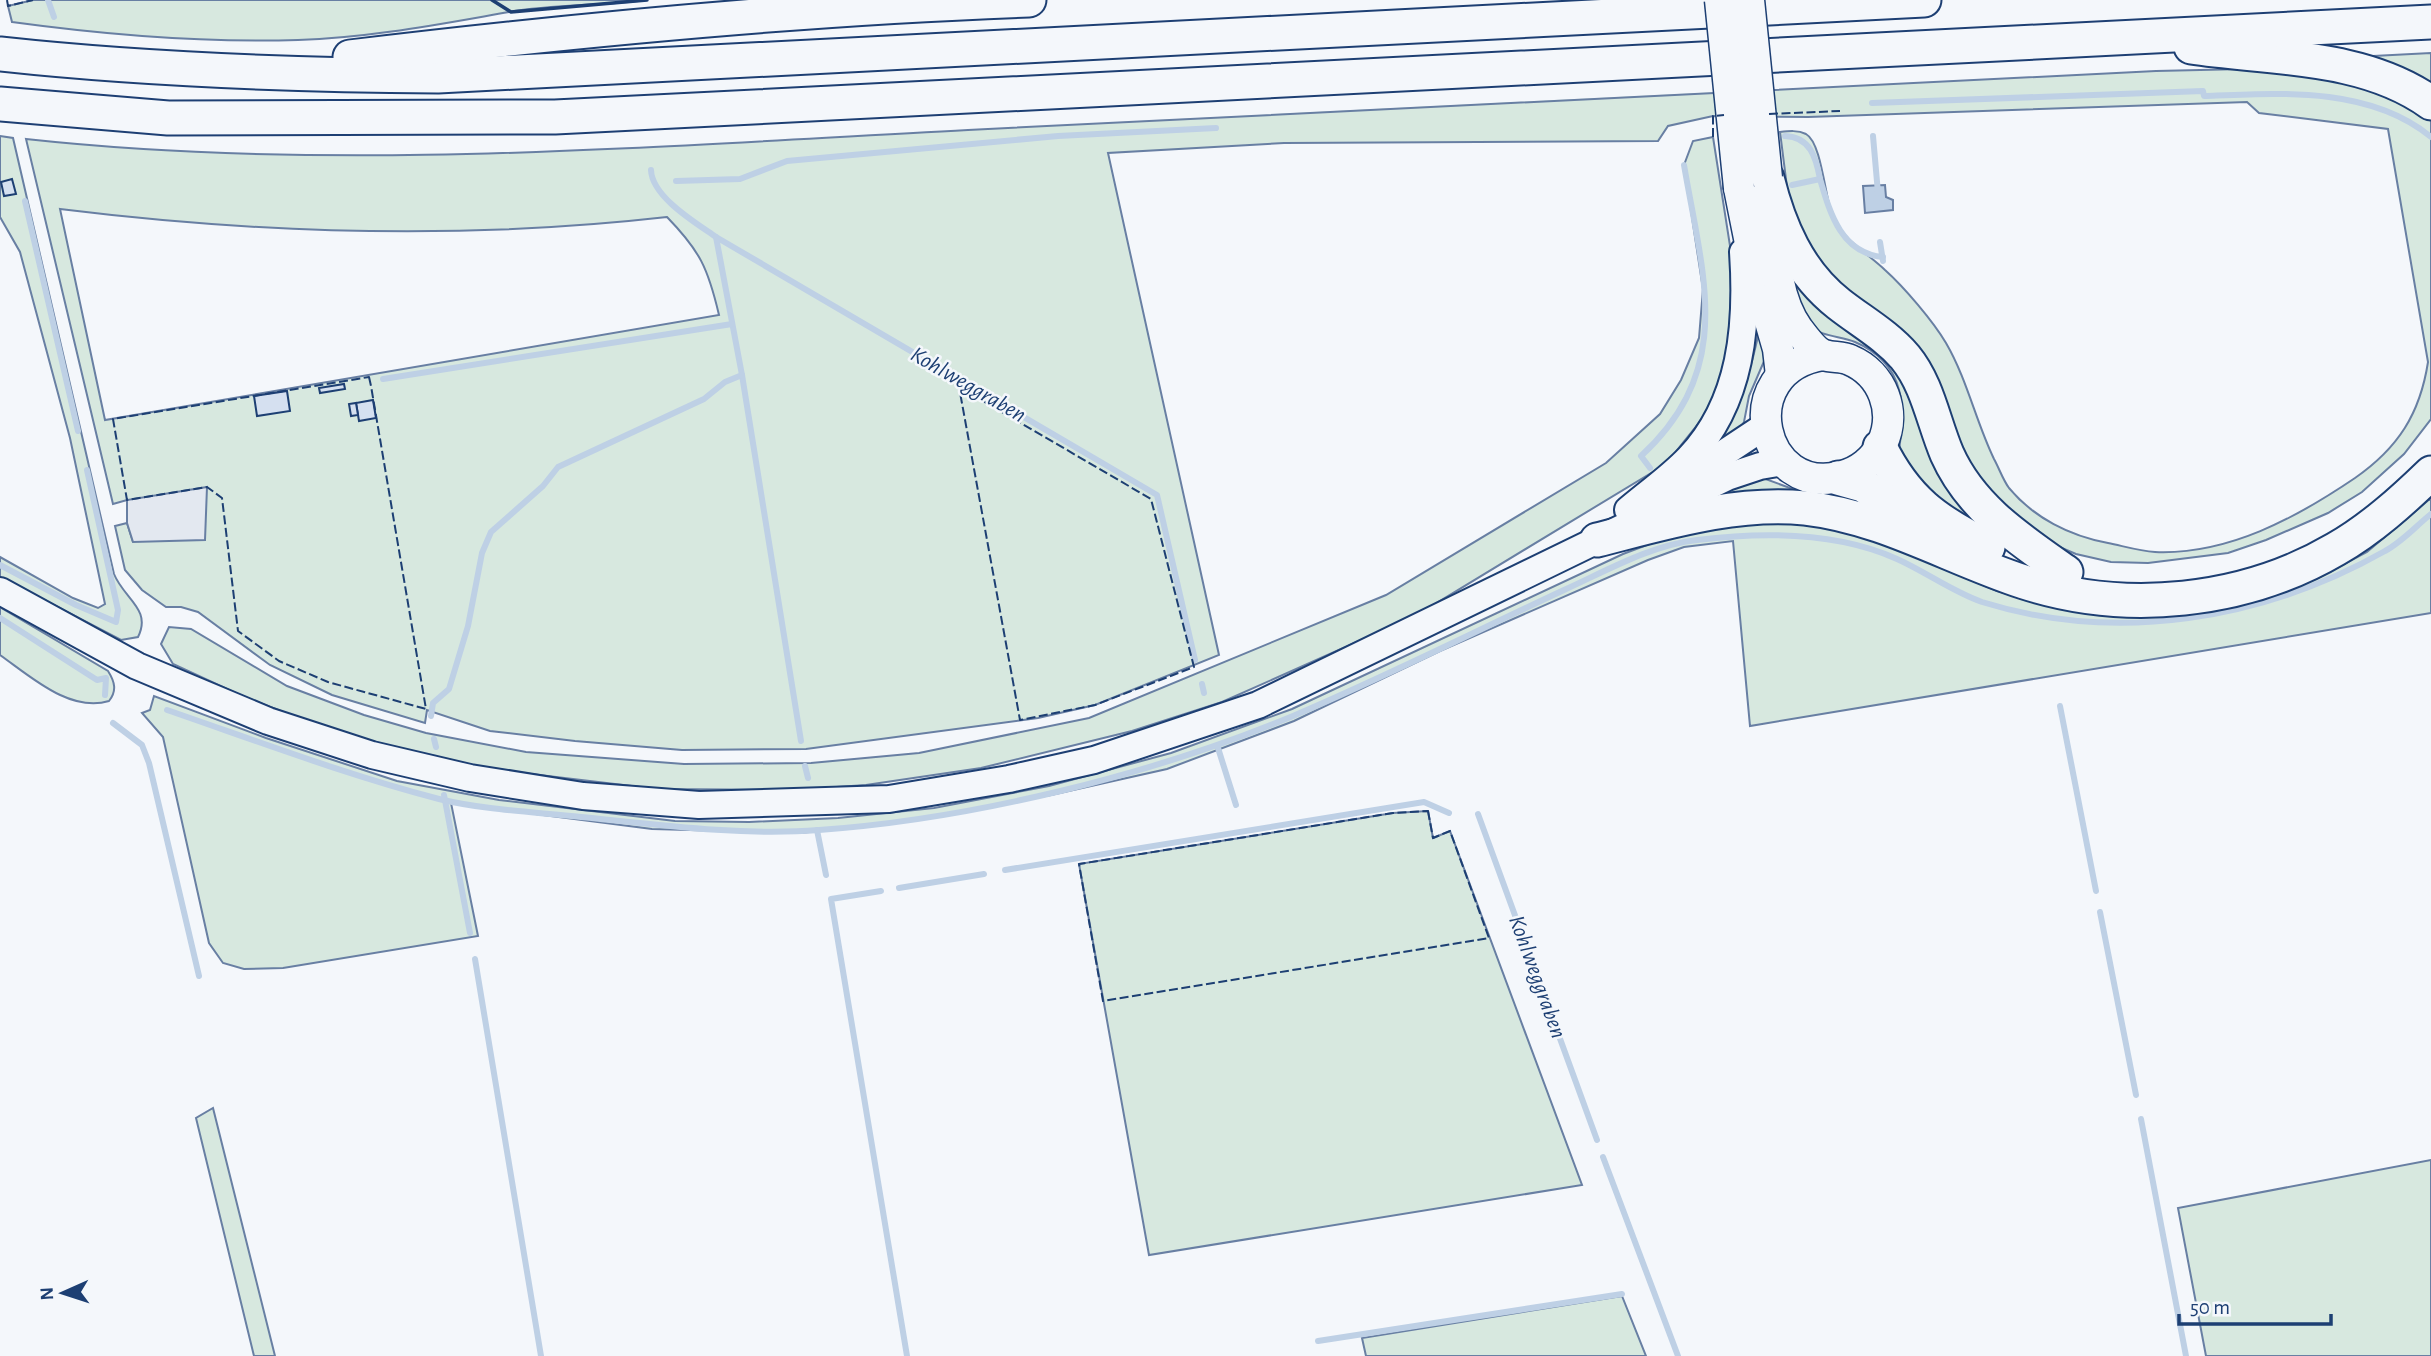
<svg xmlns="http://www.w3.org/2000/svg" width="2431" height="1356" font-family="'Alegreya Sans',sans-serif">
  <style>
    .green { fill: #d7e8df; stroke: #687fa3; stroke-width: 2; fill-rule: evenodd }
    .parking { fill: #e3e8f0; stroke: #687fa3; stroke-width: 2 }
    .water { fill: #bed0e5; stroke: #687fa3; stroke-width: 2 }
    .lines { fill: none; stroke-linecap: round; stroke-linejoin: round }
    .stream { stroke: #bed0e5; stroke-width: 6 }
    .building { fill: #d5e0f0; stroke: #1d3f73; stroke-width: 2 }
    .secondary-casing { stroke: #1d3f73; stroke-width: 30 }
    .primary-casing { stroke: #1d3f73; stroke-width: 33 }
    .motorway-casing { stroke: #1d3f73; stroke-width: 37 }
    .secondary { stroke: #f4f7fb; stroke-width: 26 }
    .primary { stroke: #f4f7fb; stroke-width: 30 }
    .motorway { stroke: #f4f7fb; stroke-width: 33 }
    .primary-bridge-casing { stroke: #1d3f73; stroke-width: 33; stroke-linecap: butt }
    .primary-bridge { stroke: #f4f7fb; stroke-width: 30 }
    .fence { stroke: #1d3f73; stroke-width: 2; stroke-dasharray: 9 3.5; stroke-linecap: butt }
    .wall { stroke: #1d3f73; stroke-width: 3.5 }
    .labels { text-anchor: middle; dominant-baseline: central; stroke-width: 5; stroke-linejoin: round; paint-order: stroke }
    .water-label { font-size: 23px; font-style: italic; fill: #1d3f73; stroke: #f4f7fb }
  </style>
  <rect width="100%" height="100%" fill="#f4f7fb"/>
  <!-- green -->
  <g class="green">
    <path d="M33,0H647C602,6 555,4 509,12C440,24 369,38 298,40C203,43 107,35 12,22L8,6Z"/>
    <path d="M2431,53V83L2373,56Z"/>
    <path d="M2244,69C2308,75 2380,75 2431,121V419L2404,454L2362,492L2328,513L2266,540L2228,553L2148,563L2111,562L2076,554L2050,543L1996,504L1864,308L1814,257L1789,203L1780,132C1789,131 1798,130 1806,134C1822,143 1825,199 1833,218C1843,239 1868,254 1885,270C1904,287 1933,321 1946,343C1967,379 1976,422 1994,459C1999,468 2003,480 2009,488C2034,518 2070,536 2108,543C2123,546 2139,551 2155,552C2228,555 2296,518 2355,478C2398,448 2420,414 2428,362L2388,129L2259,113L2247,102L1808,117L1713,116L1668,126L1658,141L1284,143L1108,153L1219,655L1095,705L1038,718L806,749L682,750L575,741L490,731L427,710L425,723L332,695L270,665L198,612L181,607H166L142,590L125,570L115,526L127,523L133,542L127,500L113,504L26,139C338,173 655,146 968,130C1364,109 1760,90 2156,71ZM60,209C262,234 465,240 667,217C700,251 708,268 719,315L105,420Z"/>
    <path d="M0,136L13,138L114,574C124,599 152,609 138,637L121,640L0,577V557L73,598L98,608L105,604L70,438L20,252L0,217Z"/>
    <path d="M1713,137L1733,265L1735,333L1719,389L1703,418L1666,464L1415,616L1222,702L1132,731L981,768L866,785L793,790L657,789L489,769L380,744L317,725L240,695L173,664L161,644L169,627L191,629L287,686L364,715L426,733L526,752L684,764L811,763L919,753L1089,718L1386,595L1606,463L1660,414L1681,380L1699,338L1703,289L1684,165L1693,141Z"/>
    <path d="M1790,265L1893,363L1985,526L1932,505L1898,456C1906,410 1907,364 1855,342C1841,336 1822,337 1810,326C1795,311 1794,285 1790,265Z"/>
    <path d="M1760,323L1765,359L1749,396L1744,422L1736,435L1706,454C1734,412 1753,374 1760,323Z"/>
    <path d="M1760,477L1812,496H1852L1873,504L1695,499Z"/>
    <path d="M2431,498V613L1750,726L1733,541L1684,547L1648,560L1440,651L1294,721L1167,769L1051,795L918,820L800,833L652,829L451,803L478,936L283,968L244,969L223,963L209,943L163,737L142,713L150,710L154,696L266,738L397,781L499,800L675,821L749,822L838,818L934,808L1049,786L1171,753L1292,709L1623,554L1668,537L1761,521L1809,523L1860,533L1997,591L2030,600L2190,614L2228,608L2318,578L2367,552Z"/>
    <path d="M0,607L108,671C115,682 117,691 109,701C70,713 30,676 0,655Z"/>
    <path d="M1428,811L1433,838L1450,831L1582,1185L1149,1255L1079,864L1393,813Z"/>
    <path d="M213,1108L275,1356H254L196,1118Z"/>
    <path d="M2431,1160V1356H2206L2178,1208Z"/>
    <path d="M1622,1296L1646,1356H1366L1362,1338Z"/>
  </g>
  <!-- parking -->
  <path class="parking" d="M207,487L205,540L133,542L127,523V500Z"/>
  <!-- water -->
  <path class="water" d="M1885,185L1886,197L1893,200V210L1865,213L1863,186Z"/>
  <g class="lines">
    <!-- stream -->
    <g class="stream">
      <path d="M48,0L54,17"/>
      <path d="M1872,103L2203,91L2204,96C2279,93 2369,86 2431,137"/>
      <path d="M1785,136C1810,137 1816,157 1820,179"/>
      <path d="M1873,136L1878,193"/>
      <path d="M651,170C652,197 696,223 716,237L1157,495L1195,660"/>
      <path d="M676,181L740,179L787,161L1058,136L1216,128"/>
      <path d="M1792,185L1820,179C1830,213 1841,253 1883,257"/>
      <path d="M25,201L78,431"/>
      <path d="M716,237L742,375L801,741"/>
      <path d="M1880,242L1883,261"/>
      <path d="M383,379L732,324"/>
      <path d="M1650,468L1641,456C1736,368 1703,277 1684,165"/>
      <path d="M0,565L76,605L116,622L118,610L87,470"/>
      <path d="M0,618L97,680L106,678L105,695"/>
      <path d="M1202,684L1204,693"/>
      <path d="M2060,706L2096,891"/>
      <path d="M167,710C257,741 347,775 439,799C484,810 535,812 581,817C659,825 741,836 819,830C973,819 1151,775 1293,716C1385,677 1474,632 1564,590C1606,571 1651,545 1697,540C1761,532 1837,532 1897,559C1926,572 1953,592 1982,602C2117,644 2263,620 2385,551C2402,542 2416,526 2431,514"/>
      <path d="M431,716L433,703L449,689L468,626L482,553L491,532L543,486L558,467L704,399L725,382L742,375"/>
      <path d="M113,723L142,745L149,763L199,976"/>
      <path d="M434,739L436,747"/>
      <path d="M1218,748L1236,805"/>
      <path d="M805,766L808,778"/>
      <path d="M444,795L470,933"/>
      <path d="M1478,814L1597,1140"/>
      <path d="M817,830L826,875"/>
      <path d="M1005,870L1424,802L1449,813"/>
      <path d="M899,888L984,874"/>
      <path d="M881,891L831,899L907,1356"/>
      <path d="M2100,912L2136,1095"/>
      <path d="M475,959L541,1356"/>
      <path d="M2141,1119L2186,1356"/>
      <path d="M1603,1157L1678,1356"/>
      <path d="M1318,1341L1622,1294"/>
    </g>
  </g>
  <!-- building -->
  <g class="building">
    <path d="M12,179L16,194L4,196L1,182Z"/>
    <path d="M344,384L345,389L320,393L319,388Z"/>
    <path d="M287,391L290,411L257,416L254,396Z"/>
    <path d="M373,400L376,418L359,421L356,403Z"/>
    <path d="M356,403L358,415L351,416L349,404Z"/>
  </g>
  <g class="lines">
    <defs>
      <g id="secondary">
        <path d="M1676,485L1765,426"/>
        <path d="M1628,510C1648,493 1671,477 1689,458C1742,402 1748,325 1743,252"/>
        <path d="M0,591L137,666L268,721L372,755L470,778L583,796L699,805L889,799L1009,779L1094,760L1258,705L1727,477L1760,466L1784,462"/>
      </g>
      <g id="primary">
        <path d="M1739,188L1756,273L1778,349L1781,375"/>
        <path d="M1770,206C1774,244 1774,296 1798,329C1804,337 1815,352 1824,355C1833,358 1842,356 1850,360C1883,374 1897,412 1882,444C1874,460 1859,472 1842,476C1761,499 1730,370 1823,355"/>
      </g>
      <g id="motorway">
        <path d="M2191,47C2270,59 2363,54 2431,103"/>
        <path d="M0,54C146,70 291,75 438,76L1924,0"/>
        <path d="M350,57C575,30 802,8 1029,0"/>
        <path d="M0,104L168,118L555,117L2431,22"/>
        <path d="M1767,178C1779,226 1798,272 1839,304C1862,322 1886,335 1905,357C1928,385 1933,421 1947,454C1971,508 2019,539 2066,572"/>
        <path d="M1880,447C1906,500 1936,521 1988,547"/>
        <path d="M1838,478L1863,485L1922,526"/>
        <path d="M1597,540C1664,523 1735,501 1805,508C1884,517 1950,558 2024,582C2126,615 2244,603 2336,549C2371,529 2402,501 2431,473"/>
      </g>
    </defs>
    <!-- secondary casing -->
    <use href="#secondary" class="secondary-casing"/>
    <!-- primary casing -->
    <use href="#primary" class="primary-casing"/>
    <!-- motorway casing -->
    <use href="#motorway" class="motorway-casing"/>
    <!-- secondary -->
    <use href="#secondary" class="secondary"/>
    <!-- primary -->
    <use href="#primary" class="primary"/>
    <!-- motorway -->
    <use href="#motorway" class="motorway"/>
    <defs>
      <g id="primary-bridge">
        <path d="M1720,0L1739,188"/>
        <path d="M1749,0L1767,178"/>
      </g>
    </defs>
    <!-- primary-bridge casing -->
    <use href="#primary-bridge" class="primary-bridge-casing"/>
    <!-- primary-bridge -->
    <use href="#primary-bridge" class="primary-bridge"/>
    <!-- fence -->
    <g class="fence">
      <path d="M7,0L8,6L33,0"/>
      <path d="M1769,114L1840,111"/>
      <path d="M1713,137V116L1724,115"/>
      <path d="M369,377L371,386L426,709L328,682L279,661L238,631L222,498L207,487L127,500L113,419Z"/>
      <path d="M959,387L1151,499L1194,667L1095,705L1020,720Z"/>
      <path d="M1428,811L1433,838L1450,831L1489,938L1103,1001L1079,864L1393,813Z"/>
    </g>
    <!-- wall -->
    <path class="wall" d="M492,0L511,12L647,0"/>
  </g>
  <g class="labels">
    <!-- water labels -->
    <g class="water-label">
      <text transform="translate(968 385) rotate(30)">Kohlweggraben</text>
      <text transform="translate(1537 977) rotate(70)">Kohlweggraben</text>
    </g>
  </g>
  <!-- north arrow -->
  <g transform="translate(63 1293) rotate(267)" stroke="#f4f7fb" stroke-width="5" paint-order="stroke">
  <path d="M0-5L12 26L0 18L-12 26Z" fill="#1d3f73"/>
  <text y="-10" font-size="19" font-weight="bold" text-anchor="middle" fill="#1d3f73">N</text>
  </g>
  <!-- scale -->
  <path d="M2179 1314v10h152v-10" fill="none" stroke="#1d3f73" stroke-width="3.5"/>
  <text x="2190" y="1314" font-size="21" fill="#1d3f73" stroke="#f4f7fb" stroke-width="5" paint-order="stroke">50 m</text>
</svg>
